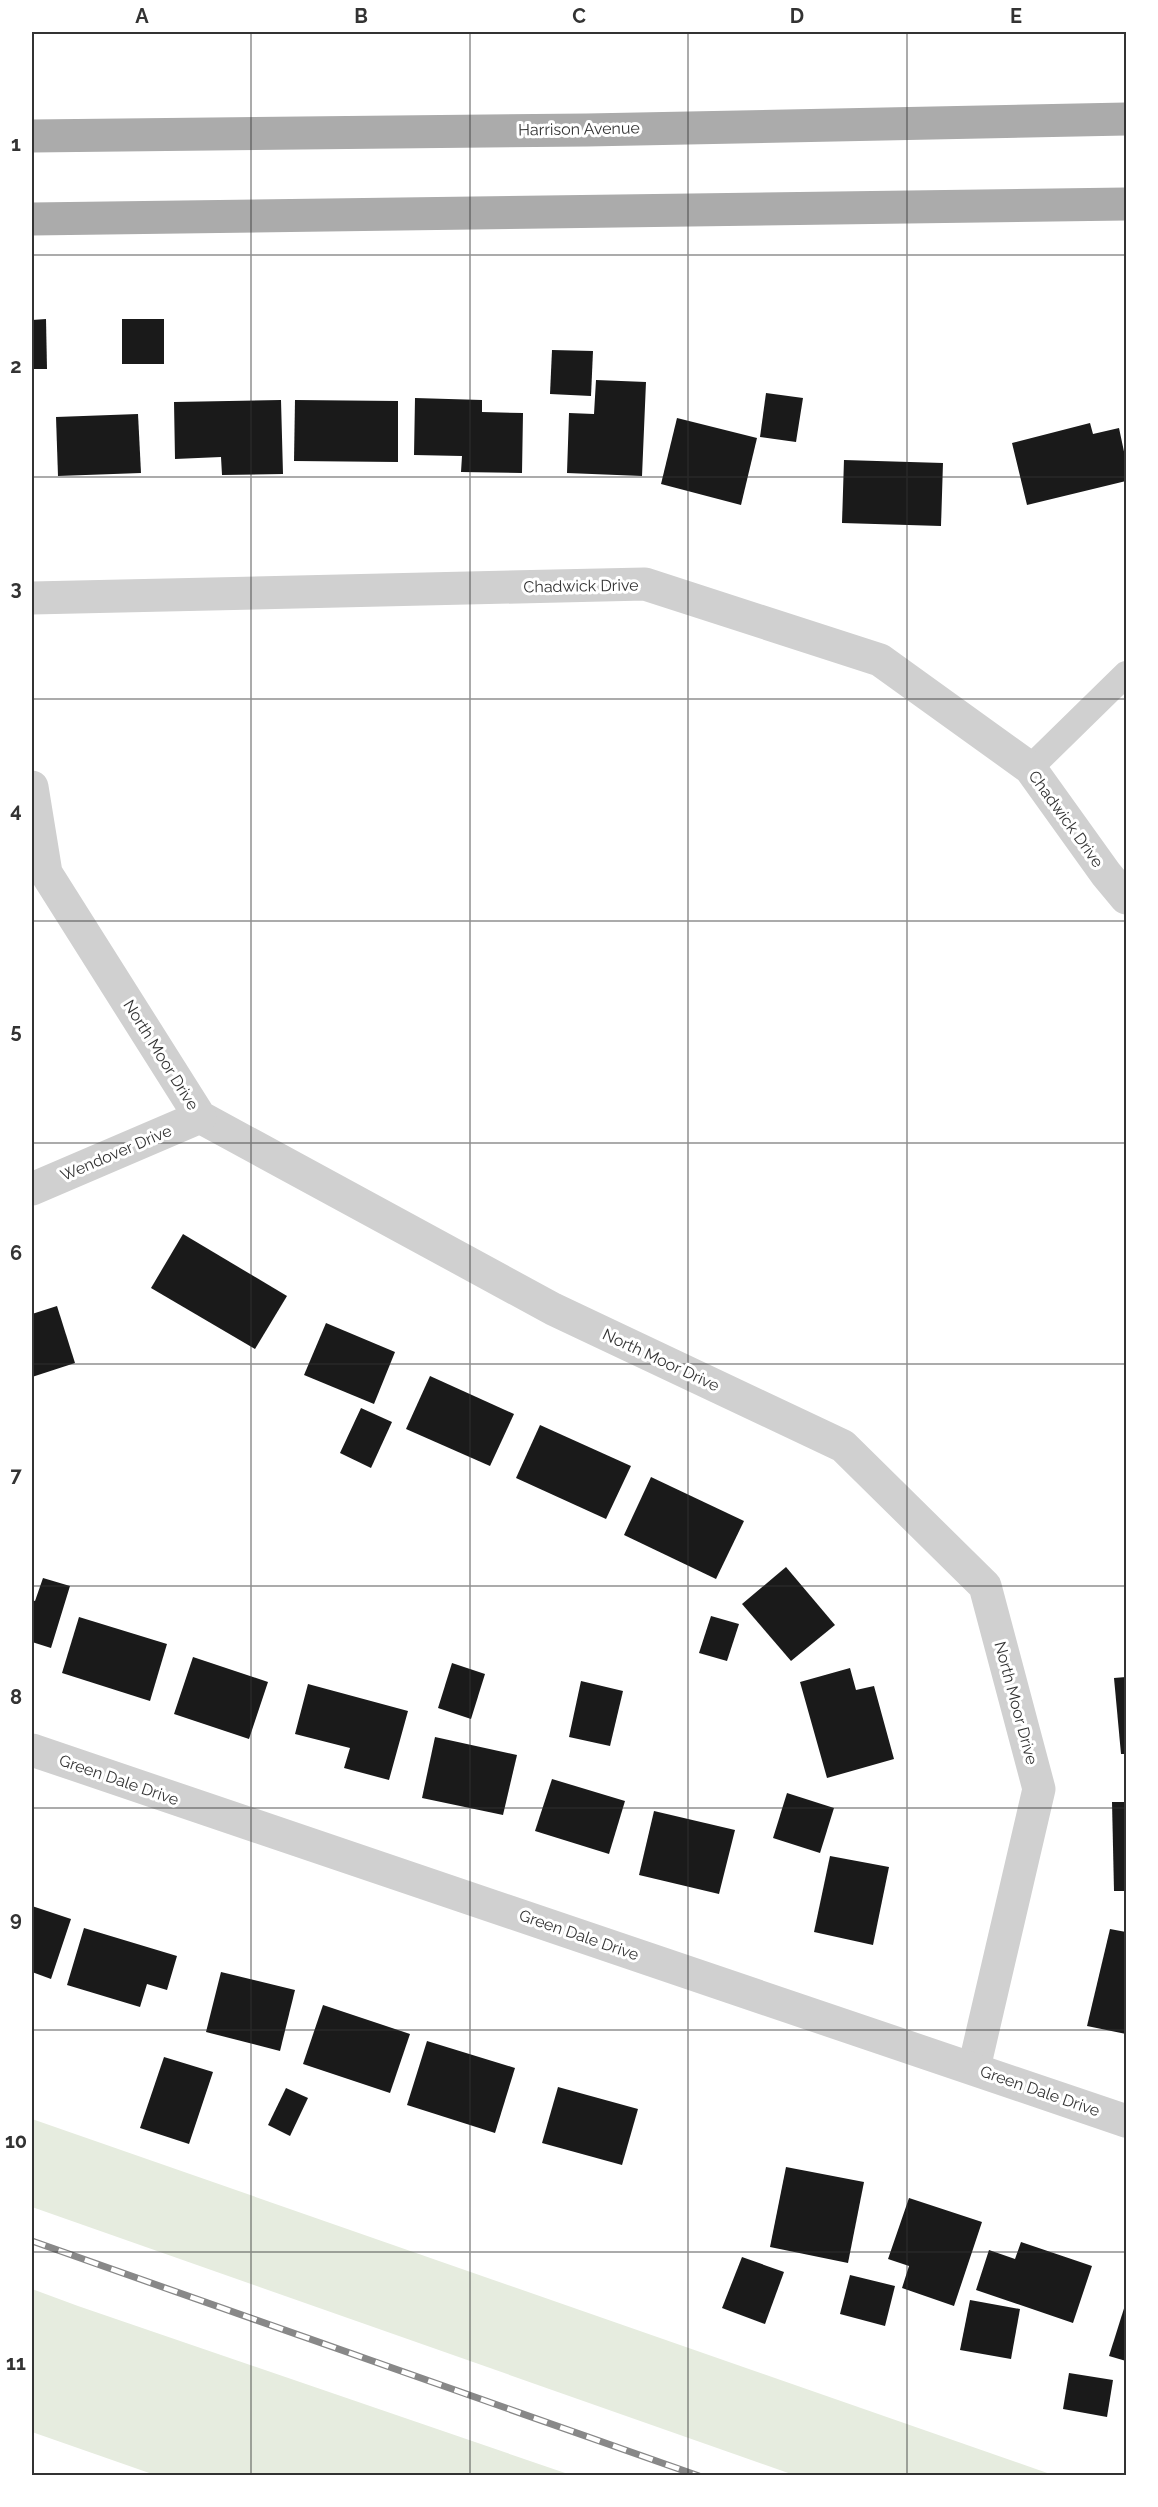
<svg xmlns="http://www.w3.org/2000/svg" width="1158" height="2507" font-family="Raleway,sans-serif">
  <style>
    .green { fill: #e6ecdf }
    .building { fill: #1a1a1a }
    .lines { fill: none; stroke-linecap: round; stroke-linejoin: round }
    .service { stroke: #d0d0d0; stroke-width: 26 }
    .minor { stroke: #d0d0d0; stroke-width: 33 }
    .primary { stroke: #ababab; stroke-width: 33 }
    .rail-casing { stroke: #888; stroke-width: 7 }
    .rail { stroke: #fff; stroke-width: 4.5; stroke-dasharray: 14; stroke-linecap: butt }
    .grid { fill: none; stroke: #333; stroke-width: 1.5; stroke-opacity: 0.55 }
    .labels { text-anchor: middle; dominant-baseline: central; stroke-width: 6; stroke-linejoin: round; paint-order: stroke }
    .street-label { font-size: 16px; fill: #333; stroke: #fff }
    .neatline { fill: none; stroke: #333; stroke-width: 2 }
    .grid-label { font-size: 20px; text-anchor: middle; font-weight: bold; fill: #333 }
  </style>
  <rect width="100%" height="100%" fill="#fff"/>
  <!-- green -->
  <g class="green">
    <path d="M32,2119L1053,2475H794L32,2207Z"/>
    <path d="M32,2289L78,2306L571,2475H155L32,2432Z"/>
  </g>
  <!-- building -->
  <g class="building">
    <path d="M46,319L47,369H32V320Z"/>
    <rect x="122" y="319" width="42" height="45"/>
    <path d="M552,350L593,351L591,396L550,394Z"/>
    <path d="M596,380L646,382L642,476L567,473L569,413L594,414Z"/>
    <path d="M766,393L803,398L796,442L760,437Z"/>
    <path d="M415,398L482,400V412L523,413L522,473L461,472L462,456L414,455Z"/>
    <path d="M281,400L283,474L222,475L221,457L175,459L174,402Z"/>
    <path d="M295,400L398,401V462L294,461Z"/>
    <path d="M138,414L141,473L58,476L56,417Z"/>
    <path d="M677,418L757,438L741,505L661,484Z"/>
    <path d="M1090,423L1093,434L1119,428L1126,461V481L1027,505L1012,443Z"/>
    <path d="M844,460L943,463L941,526L842,523Z"/>
    <path d="M183,1234L287,1296L255,1349L151,1288Z"/>
    <path d="M57,1306L75,1363L32,1377V1314Z"/>
    <path d="M326,1323L395,1352L374,1404L304,1375Z"/>
    <path d="M430,1376L514,1414L490,1466L406,1429Z"/>
    <path d="M361,1408L392,1422L371,1468L340,1453Z"/>
    <path d="M540,1425L631,1466L606,1519L516,1478Z"/>
    <path d="M651,1477L744,1521L716,1579L624,1535Z"/>
    <path d="M786,1567L835,1625L791,1661L742,1604Z"/>
    <path d="M43,1578L70,1586L51,1648L32,1642V1600L35,1601Z"/>
    <path d="M711,1616L739,1624L727,1661L699,1653Z"/>
    <path d="M79,1617L167,1644L150,1701L62,1673Z"/>
    <path d="M193,1657L268,1682L249,1739L174,1714Z"/>
    <path d="M452,1663L485,1674L471,1719L438,1708Z"/>
    <path d="M850,1668L856,1690L874,1686L894,1759L827,1778L800,1682Z"/>
    <path d="M1126,1677V1754H1121L1114,1678Z"/>
    <path d="M581,1681L623,1691L610,1746L569,1737Z"/>
    <path d="M308,1684L408,1711L389,1780L344,1768L350,1748L295,1734Z"/>
    <path d="M435,1737L517,1755L503,1815L422,1798Z"/>
    <path d="M552,1779L625,1801L609,1854L535,1831Z"/>
    <path d="M787,1793L834,1808L820,1853L773,1838Z"/>
    <path d="M1112,1802H1126V1891H1114Z"/>
    <path d="M654,1811L735,1830L719,1894L639,1875Z"/>
    <path d="M830,1856L889,1867L873,1945L814,1932Z"/>
    <path d="M32,1906L71,1919L51,1979L32,1972Z"/>
    <path d="M84,1928L177,1956L167,1990L147,1984L140,2007L67,1985Z"/>
    <path d="M1110,1929L1126,1932V2034L1087,2026Z"/>
    <path d="M221,1972L295,1990L280,2051L206,2032Z"/>
    <path d="M323,2005L410,2034L390,2093L303,2064Z"/>
    <path d="M427,2041L515,2068L495,2133L407,2105Z"/>
    <path d="M164,2057L213,2072L189,2144L140,2128Z"/>
    <path d="M558,2087L638,2109L622,2165L542,2143Z"/>
    <path d="M286,2088L308,2098L290,2136L268,2125Z"/>
    <path d="M786,2167L864,2182L848,2263L770,2247Z"/>
    <path d="M909,2198L982,2222L954,2306L902,2288L909,2266L888,2259Z"/>
    <path d="M1021,2242L1092,2266L1073,2323L976,2290L989,2250L1015,2259Z"/>
    <path d="M742,2257L784,2272L765,2324L722,2308Z"/>
    <path d="M850,2275L895,2286L885,2326L840,2314Z"/>
    <path d="M970,2300L1020,2309L1011,2359L960,2350Z"/>
    <path d="M1126,2302V2361L1109,2356Z"/>
    <path d="M1069,2373L1113,2380L1107,2417L1063,2409Z"/>
  </g>
  <g class="lines">
    <!-- service -->
    <path class="service" d="M1030,768L1126,674"/>
    <!-- minor -->
    <g class="minor">
      <path d="M32,598L645,584L880,660L1030,768L1106,874L1126,898"/>
      <path d="M32,787L46,873L200,1117L553,1309L843,1446L985,1586L1039,1789L974,2068"/>
      <path d="M32,1189L200,1117"/>
      <path d="M32,1750L1126,2121"/>
    </g>
    <!-- primary -->
    <g class="primary">
      <path d="M32,136L587,130L1126,119"/>
      <path d="M32,219L1126,204"/>
    </g>
    <defs>
      <path id="rail" d="M32,2241L699,2476"/>
    </defs>
    <!-- rail casing -->
    <use href="#rail" class="rail-casing"/>
    <!-- rail -->
    <use href="#rail" class="rail"/>
  </g>
  <!-- grid -->
  <path class="grid" d="M251,32V2476M470,32V2476M688,32V2476M907,32V2476M32,255H1126M32,477H1126M32,699H1126M32,921H1126M32,1143H1126M32,1364H1126M32,1586H1126M32,1808H1126M32,2030H1126M32,2252H1126"/>
  <g class="labels">
    <!-- street labels -->
    <g class="street-label">
      <text transform="translate(579 129) rotate(-1)">Harrison Avenue</text>
      <text transform="translate(581 586) rotate(-1)">Chadwick Drive</text>
      <text transform="translate(1066 819) rotate(54)">Chadwick Drive</text>
      <text transform="translate(161 1055) rotate(58)">North Moor Drive</text>
      <text transform="translate(116 1153) rotate(-23)">Wendover Drive</text>
      <text transform="translate(661 1360) rotate(25)">North Moor Drive</text>
      <text transform="translate(1016 1703) rotate(75)">North Moor Drive</text>
      <text transform="translate(119 1780) rotate(19)">Green Dale Drive</text>
      <text transform="translate(579 1935) rotate(19)">Green Dale Drive</text>
      <text transform="translate(1040 2091) rotate(19)">Green Dale Drive</text>
    </g>
  </g>
  <!-- border -->
  <rect width="1158" height="2507" fill="none" stroke="#ffffff" stroke-width="66"/>
  <rect x="33" y="33" width="1092" height="2441" class="neatline"/>
  <g class="grid-label">
    <text x="142" y="23">A</text>
    <text x="361" y="23">B</text>
    <text x="579" y="23">C</text>
    <text x="797" y="23">D</text>
    <text x="1016" y="23">E</text>
    <text x="16" y="151">1</text>
    <text x="16" y="373">2</text>
    <text x="16" y="595">3</text>
    <text x="16" y="817">4</text>
    <text x="16" y="1038">5</text>
    <text x="16" y="1260">6</text>
    <text x="16" y="1482">7</text>
    <text x="16" y="1704">8</text>
    <text x="16" y="1926">9</text>
    <text x="16" y="2148">10</text>
    <text x="16" y="2370">11</text>
  </g>
</svg>
